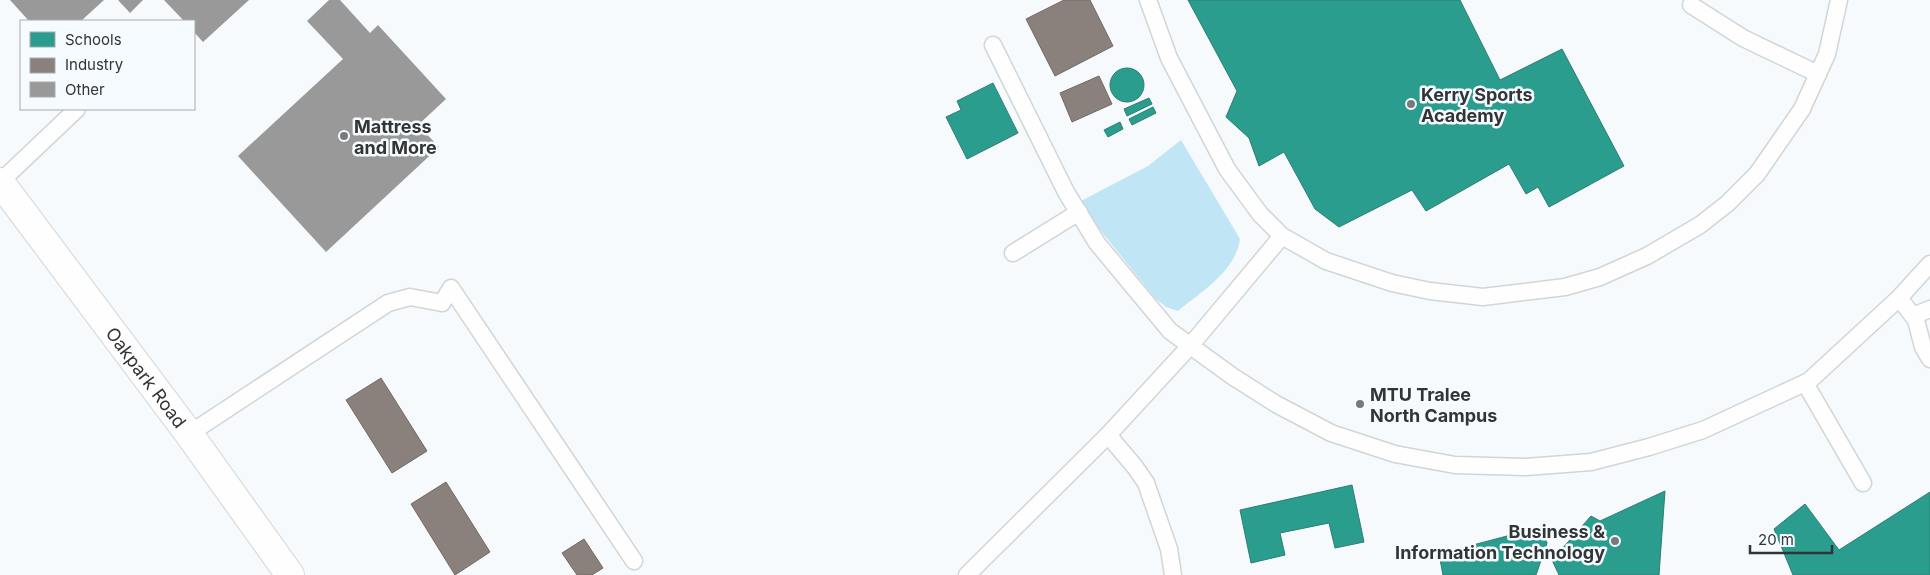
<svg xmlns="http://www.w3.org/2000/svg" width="1930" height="575" font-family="Inter,sans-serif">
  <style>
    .green { fill: #c0e5f5 }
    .schools { fill: #2a9d8f; stroke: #2c7e74 }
    .industry { fill: #8a817c; stroke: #706a67 }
    .building { fill: #99999a }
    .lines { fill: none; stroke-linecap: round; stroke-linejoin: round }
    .lane-casing { stroke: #d2d5d6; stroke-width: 19 }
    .secondary-casing { stroke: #d2d5d6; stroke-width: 30 }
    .lane { stroke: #fefeff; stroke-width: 16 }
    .secondary { stroke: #fefeff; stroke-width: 28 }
    .poi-dot { fill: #77797b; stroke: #f5fbfe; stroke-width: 2 }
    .labels { text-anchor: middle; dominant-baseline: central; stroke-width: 5; stroke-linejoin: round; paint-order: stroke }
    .poi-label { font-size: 18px; font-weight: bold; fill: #323435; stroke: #f5fbfe; text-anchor: start }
    .street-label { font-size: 18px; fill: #323435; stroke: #f5fbfe }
  </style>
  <rect width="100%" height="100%" fill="#f7fafc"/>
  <!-- green -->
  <path class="green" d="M1181,140L1240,239C1235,272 1202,291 1178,311L1166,307L1155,298L1089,216L1081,201L1148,166Z"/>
  <!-- schools -->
  <g class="schools">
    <path d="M1188,0H1460L1500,80L1562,49L1624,166L1549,207L1538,187L1526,194L1509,164L1426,211L1412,190L1339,227L1315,209L1284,152L1259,166L1249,138L1226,117L1237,91Z"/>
    <circle cx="1127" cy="85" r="17"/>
    <path d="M993,83L1018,133L967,159L946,117L961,110L957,101Z"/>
    <path d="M1149,98L1152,104L1127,116L1124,109Z"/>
    <path d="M1153,107L1156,113L1132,125L1129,119Z"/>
    <path d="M1120,122L1123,129L1108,137L1104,130Z"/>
    <path d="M1352,485L1364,542L1335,548L1329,523L1280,533L1285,555L1251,563L1240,510Z"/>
    <path d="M1665,491L1659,575H1559L1552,560L1591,516L1600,521Z"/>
    <path d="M1930,492V575H1793L1774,529L1805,504L1839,550Z"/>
    <path d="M1541,527L1547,543L1536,575H1443L1439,554Z"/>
  </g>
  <!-- industry -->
  <g class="industry">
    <path d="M1064,0H1090L1113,46L1055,76L1026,19Z"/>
    <path d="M1099,76L1112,104L1072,122L1060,93Z"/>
    <path d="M381,378L427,451L392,473L346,400Z"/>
    <path d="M446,482L490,552L455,575L411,504Z"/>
    <path d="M584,539L603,568L592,575H577L562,553Z"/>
  </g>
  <!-- building -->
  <g class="building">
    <path d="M10,0H104L81,21H29Z"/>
    <path d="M118,0H143L130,13Z"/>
    <path d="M164,0H249L203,42L194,32V21H184Z"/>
    <path d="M329,0H340L370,33L378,25L446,99L418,125L439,147L326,252L238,156L343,59L307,21Z"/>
  </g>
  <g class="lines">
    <defs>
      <g id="lane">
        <path d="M1148,0L1169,58L1227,169L1260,214L1282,236L1326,261L1392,283L1430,291L1483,297L1565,287L1600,277L1647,256L1700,225L1728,203L1757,174L1802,109L1827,54L1839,0"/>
        <path d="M1691,5L1743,38L1818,74"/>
        <path d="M993,45L1066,192L1097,243L1170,331L1232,376L1276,404L1331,433L1395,454L1455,465L1526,467L1591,462L1649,447L1703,430L1809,381L1899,298L1930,264"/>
        <path d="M0,182L77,109"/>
        <path d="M1013,253L1079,212"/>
        <path d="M1899,298L1916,320L1923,347L1930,359"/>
        <path d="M1913,316L1930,309"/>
        <path d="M1805,383L1863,483"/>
        <path d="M189,434L388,303L410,297L442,303L451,288L634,561"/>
        <path d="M1108,435L1135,467L1146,483L1169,549L1173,575"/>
        <path d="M967,575L1108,435L1190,346L1282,236"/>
      </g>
      <g id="secondary">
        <path id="s1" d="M0,182L189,434L290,575"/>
      </g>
    </defs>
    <!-- lane casing -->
    <use href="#lane" class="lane-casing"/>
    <!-- secondary casing -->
    <use href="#secondary" class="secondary-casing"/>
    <!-- lane -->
    <use href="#lane" class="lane"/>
    <!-- secondary -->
    <use href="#secondary" class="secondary"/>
  </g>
  <!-- markers -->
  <g class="poi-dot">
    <circle cx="1411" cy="104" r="5"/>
    <circle cx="344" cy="136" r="5"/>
    <circle cx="1360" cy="404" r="5"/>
    <circle cx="1615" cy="541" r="5"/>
  </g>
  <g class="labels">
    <!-- poi labels -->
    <g class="poi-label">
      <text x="1421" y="94">Kerry Sports<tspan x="1421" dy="21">Academy</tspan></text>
      <text x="354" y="126">Mattress<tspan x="354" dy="21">and More</tspan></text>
      <text x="1370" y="394">MTU Tralee<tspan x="1370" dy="21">North Campus</tspan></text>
      <text x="1605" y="531" text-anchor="end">Business &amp;<tspan x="1605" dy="21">Information Technology</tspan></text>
    </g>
    <!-- street labels -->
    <g class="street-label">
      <text stroke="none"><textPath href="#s1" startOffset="244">Oakpark Road</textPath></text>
    </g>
  </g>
  <!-- legend -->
  <rect x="20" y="20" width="175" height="90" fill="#f5fbfe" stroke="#a7abae"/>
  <rect x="30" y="32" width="25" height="15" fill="#2a9d8f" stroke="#a7abae"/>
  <text x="65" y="45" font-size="15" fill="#323435">Schools</text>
  <rect x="30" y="58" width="25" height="15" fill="#8a817c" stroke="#a7abae"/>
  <text x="65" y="70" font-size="15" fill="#323435">Industry</text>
  <rect x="30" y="82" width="25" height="15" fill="#99999a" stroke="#a7abae"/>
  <text x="65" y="95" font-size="15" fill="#323435">Other</text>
  <!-- scale -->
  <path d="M1750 545v8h82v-8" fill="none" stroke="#323435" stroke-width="2.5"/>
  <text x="1758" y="545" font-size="15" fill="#323435" stroke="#f5fbfe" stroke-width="4" paint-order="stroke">20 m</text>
</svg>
